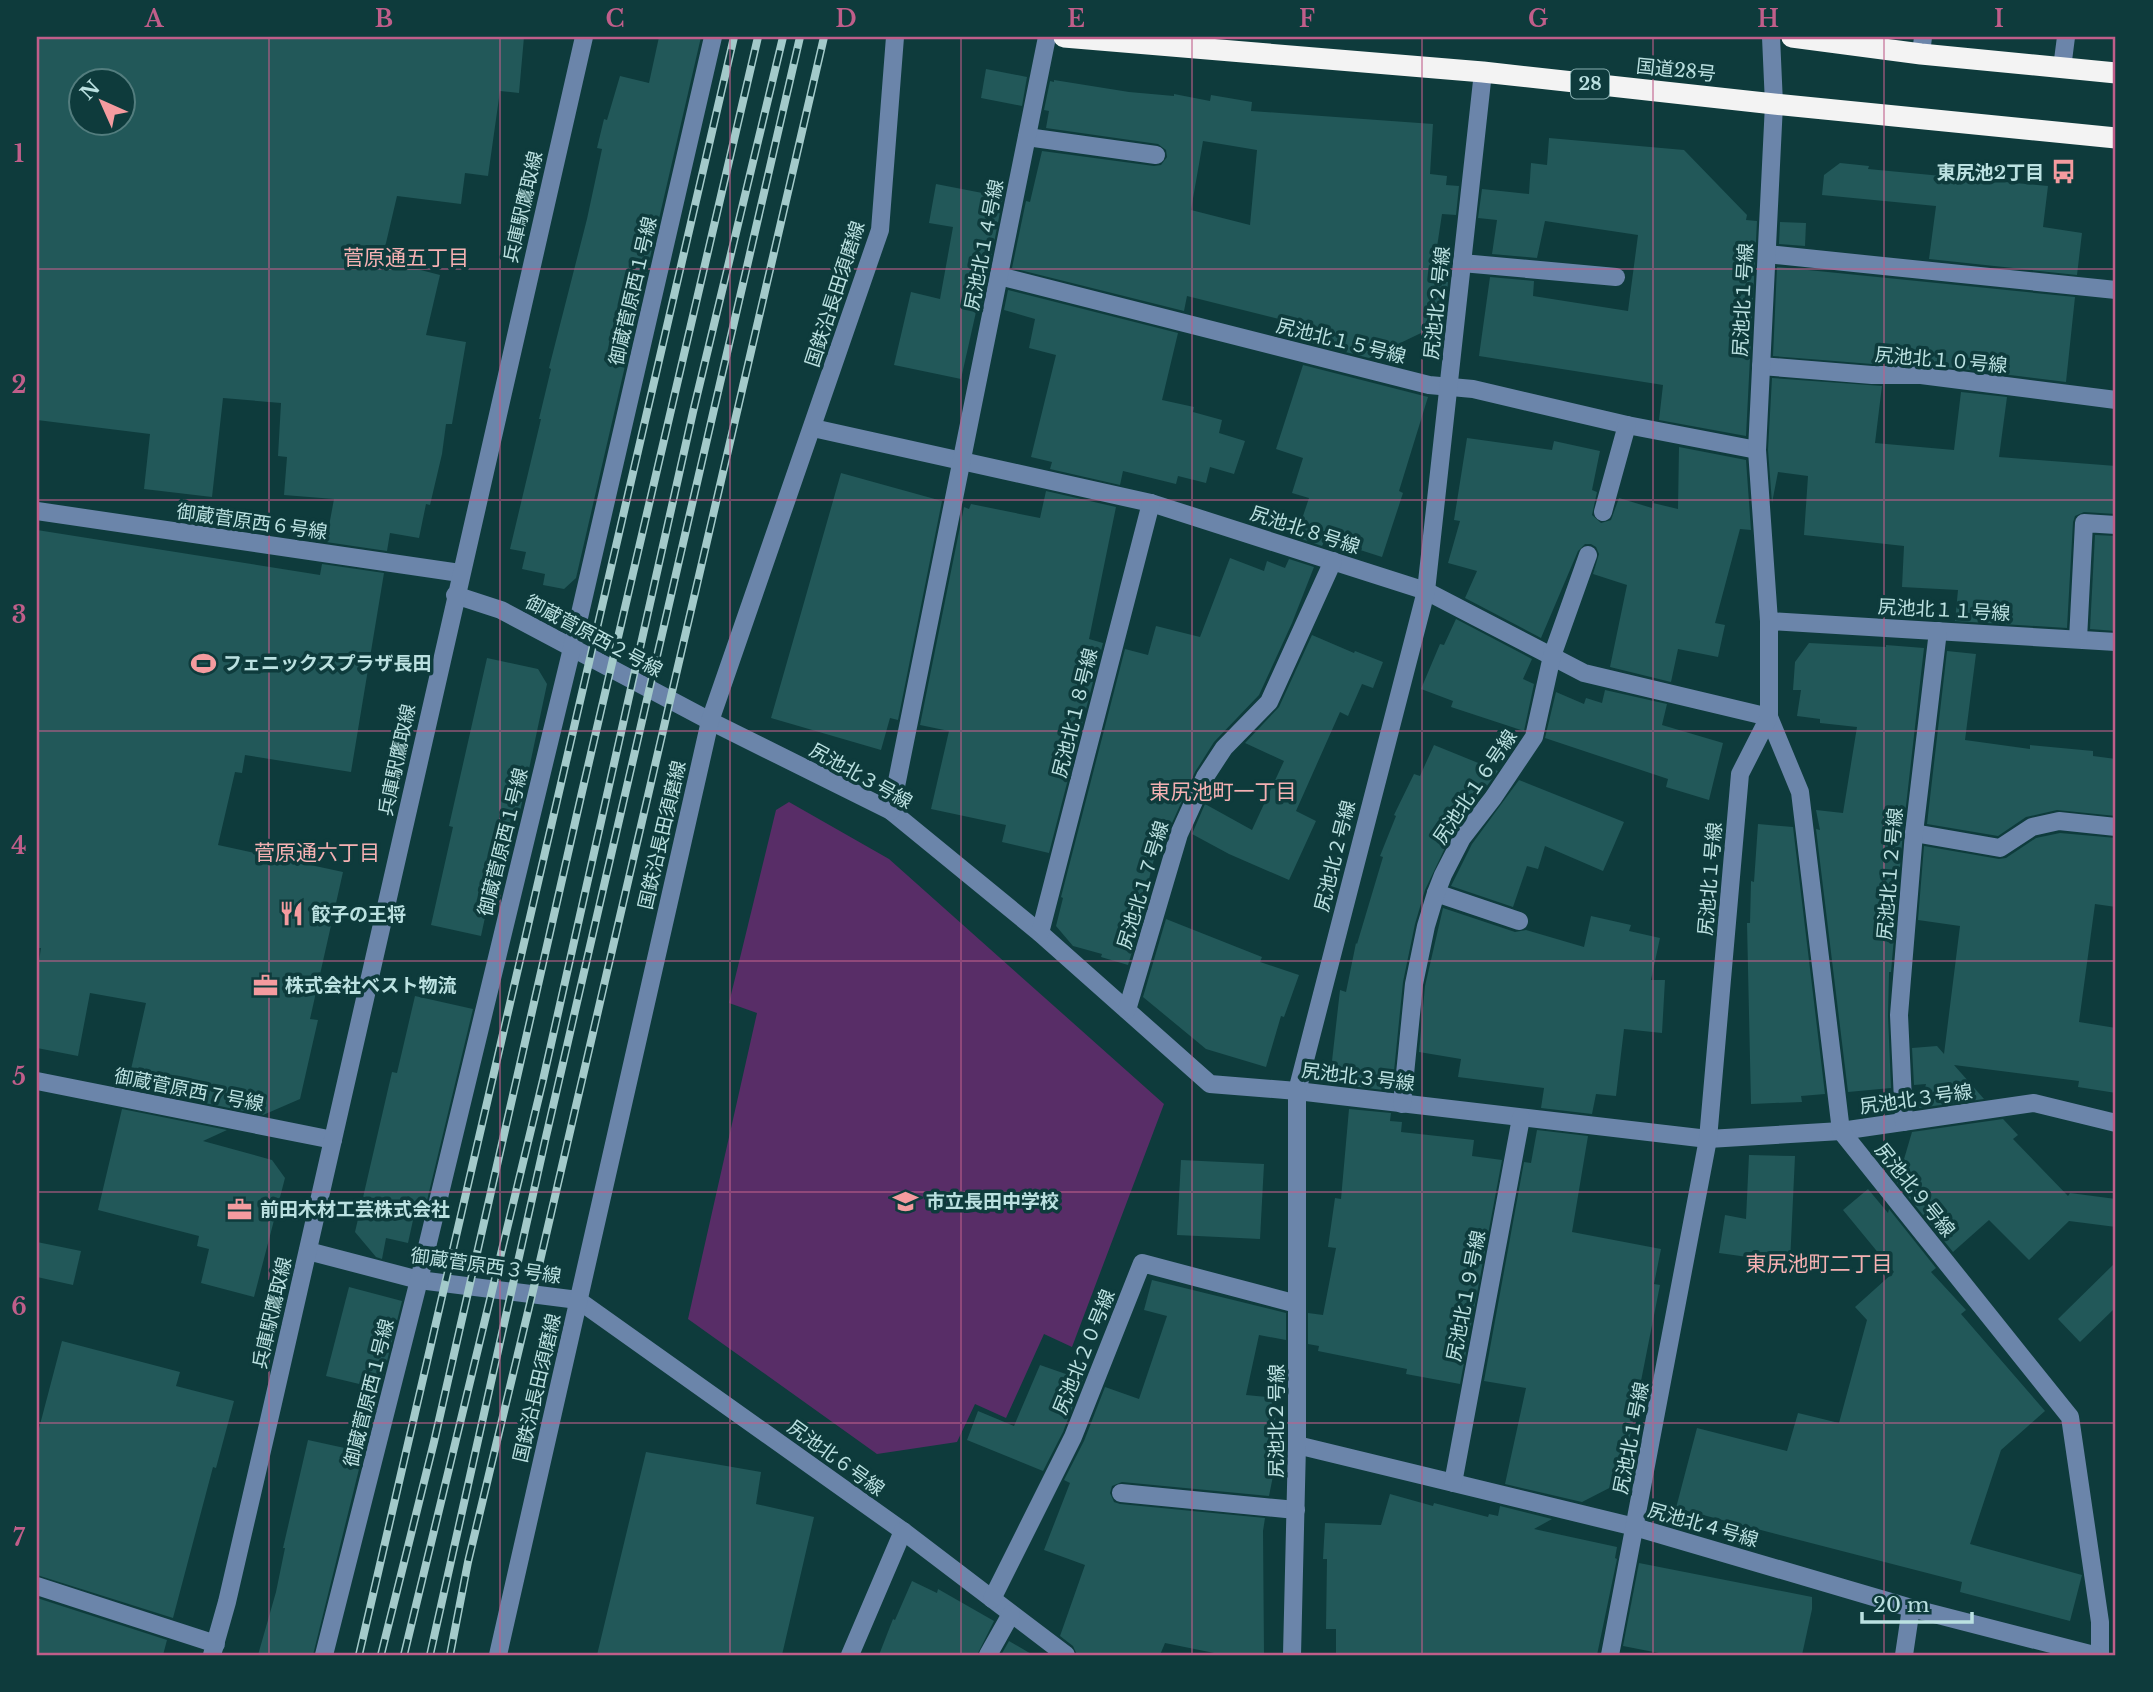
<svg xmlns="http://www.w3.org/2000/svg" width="2153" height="1692" font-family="'Libre Baskerville','Noto Sans JP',serif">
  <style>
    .green { fill: #582d67 }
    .building { fill: #225859; fill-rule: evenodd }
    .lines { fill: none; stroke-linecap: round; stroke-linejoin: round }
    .minor { stroke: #6b85aa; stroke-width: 18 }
    .highway { stroke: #f3f3f3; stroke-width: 21 }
    .rail-casing { stroke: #a3caca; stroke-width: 8 }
    .rail { stroke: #0e3b3c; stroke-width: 5; stroke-dasharray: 16; stroke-linecap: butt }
    .grid { fill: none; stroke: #c05e8a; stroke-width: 2; stroke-opacity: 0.55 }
    .labels { text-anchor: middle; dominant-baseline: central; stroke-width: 7; stroke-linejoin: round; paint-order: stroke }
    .shield { fill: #0e3b3c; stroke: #87afb0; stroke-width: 2 }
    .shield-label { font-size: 18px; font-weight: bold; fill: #bbe1e1 }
    .street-label { font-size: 19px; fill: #bbe1e1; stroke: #0e3b3c }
    .poi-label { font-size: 19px; font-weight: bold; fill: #bbe1e1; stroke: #0e3b3c; text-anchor: start }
    .neighbourhood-label { font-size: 21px; fill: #f5b1b3; stroke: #0e3b3c }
    .neatline { fill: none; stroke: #c05e8a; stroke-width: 2.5 }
    .grid-label { font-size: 23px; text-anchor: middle; font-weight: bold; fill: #c05e8a }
  </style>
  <rect width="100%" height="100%" fill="#0e3b3c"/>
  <!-- green -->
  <path class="green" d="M789,802L889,859L1164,1104L1072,1347L1044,1334L1006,1418L975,1404L957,1442L877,1454L688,1319L757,1013L729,1003L776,810Z"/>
  <!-- building -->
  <g class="building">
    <path d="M37,37H524L519,93L500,91L488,176L465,173L461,204L397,196L382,260L440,275L426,335L466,342L452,424H446L442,454L430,505L426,504L419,538L390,533L387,551L326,542L334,499L284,495L287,457L278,456L281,403L223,398L212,497L144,489L150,434L37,420ZM80,80H122V122H80Z"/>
    <path d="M659,37H701L576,578L564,589L543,585L545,574L522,569L526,552L510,549L541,419H539L551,369L549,368L587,219L602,149L597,148L604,119L607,120L620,76L649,83Z"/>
    <path d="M986,69L1027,77L1022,106L981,98Z"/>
    <path d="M1054,80L1129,92L1174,96V94L1210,101L1211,95L1252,102L1251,111L1433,124L1430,174L1447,176L1446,185L1459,186L1456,215L1442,214L1432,280L1448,282L1444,322L1369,358L1310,343L1315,328L1187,296L1184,311L1012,268L1026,201L1030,202L1042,151L1154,166L1161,165L1167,157L1166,150L1158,144L1046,128L1049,111L1044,110L1050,81L1054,82ZM1203,141L1257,150L1250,225L1191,210Z"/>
    <path d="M1549,138L1684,150L1747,215L1746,220L1757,221L1746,436L1659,420L1663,385L1479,356L1490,277L1534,281L1533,296L1628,311L1638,235L1545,221L1537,258L1492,254L1497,220L1478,218L1482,189L1529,194L1531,163L1547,165Z"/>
    <path d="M1840,163L1869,166L1868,169L2048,186L2043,227L2082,233L2077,275L1929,259L1936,206L1822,195L1824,175Z"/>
    <path d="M936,184L1003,197L982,304L978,303L961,379L894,365L911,292L940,299L953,227L929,223Z"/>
    <path d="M1780,222L1806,223L1805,246L1779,244Z"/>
    <path d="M1777,267L2075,297L2066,382L1922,364H1872L1773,356Z"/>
    <path d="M1008,290L1178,333L1162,400L1194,407L1193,412L1222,420L1219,433L1245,441L1234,474L1210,467L1206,483L1178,476L1176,484L1123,471L1120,485L1050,469L1052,462L1031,457L1056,355L1029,348L1035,319L1004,310Z"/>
    <path d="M1303,365L1428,397L1399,491L1403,493L1382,557L1332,541L1325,540L1322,546L1296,537L1309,498L1292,493L1303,458L1276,449Z"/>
    <path d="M1772,378L1882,386L1875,443L1954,450L1961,392L2007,397L1999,457L2116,466V514L2084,512L2075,516L2073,522L2067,628L1955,621L1958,590L1902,587L1904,546L1804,535L1808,476L1778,472L1772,503L1768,450Z"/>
    <path d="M1467,438L1552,450L1554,441L1600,451L1592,490L1597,492L1592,515L1601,523L1611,520L1619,498L1652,508L1653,503L1678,509L1679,447L1746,460L1751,530L1740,529L1715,623L1725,625L1718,657L1678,649L1671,682L1610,667L1627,585L1593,574L1599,554L1596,547L1591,544H1585L1578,551L1541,638L1465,598L1477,571L1448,563L1460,521L1454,520Z"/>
    <path d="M841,473L942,501L898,720L890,718L881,750L771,718Z"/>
    <path d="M1046,491L1116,507L1089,639L1103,643L1049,853L1002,842L1006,825L931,809L949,731L920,725L964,507L969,509L971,504L1040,518Z"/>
    <path d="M37,530L320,575L322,564L384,573L351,772L245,755L242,773L235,772L218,845L343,872L310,1019L318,1020L300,1099L263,1115L127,1087L146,1003L90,993L78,1056L37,1048V974L41,948H37Z"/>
    <path d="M2095,535L2116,536V631L2090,629Z"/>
    <path d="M1230,558L1264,571L1267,561L1285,568L1289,559L1314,567L1292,623L1259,695L1214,742L1195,772L1172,823L1164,819L1141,911L1144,912L1128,965L1101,957L1102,954L1073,946L1056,926L1063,898L1061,897L1125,649L1148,655L1156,626L1200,637Z"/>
    <path d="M1456,619L1532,659L1523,679L1534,684L1524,731L1451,707L1453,701L1421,689L1440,644L1444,645Z"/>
    <path d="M1312,635L1354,653L1355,651L1383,662L1373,688L1362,684L1348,716L1340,712L1296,811L1316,821L1289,880L1229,854L1192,834L1205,804L1252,830L1284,761L1245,743L1279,707Z"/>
    <path d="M1809,643L1886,647V645L1924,648L1903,832L1891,972H1889L1888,1016L1891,1088L1848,1092L1816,829L1820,830L1816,810L1843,813L1857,727L1820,723V719L1797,716L1801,690H1793L1795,662Z"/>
    <path d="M1947,651L1976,654L1965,740L2030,749V745L2093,751V756L2116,759V816L2057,810L2026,817L1998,836L1927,824Z"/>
    <path d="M487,658L538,669L547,684L514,840L502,838L481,936L431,925L453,827L449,826Z"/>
    <path d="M1605,690L1667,704L1662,725L1723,743L1709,800L1666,787L1668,779L1545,738L1556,692L1584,704L1586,698L1602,703Z"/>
    <path d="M1434,745L1498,771L1452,833L1425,890L1415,924L1403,982L1392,1091L1351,1086V1083L1332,1061L1340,990L1346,992L1356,943L1357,944L1383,857L1380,856L1396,816L1394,815L1414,774L1420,776Z"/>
    <path d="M1519,780L1624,822L1603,871L1545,846L1538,869L1527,866L1513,907L1451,886L1472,844Z"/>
    <path d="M1758,824L1793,827L1825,1094L1801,1096L1802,1102L1751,1104L1747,923H1750L1751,881L1754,882Z"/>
    <path d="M2060,833L2116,838V907L2095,904L2079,1022L2116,1028V1093L2078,1087L2079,1081L1954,1065L1984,1099L1919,1108L1926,1084L1914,1085L1912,1048L1937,1046L1944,1054L1960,926L1918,920L1924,846L1999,859L2006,858L2036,838Z"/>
    <path d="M1443,908L1515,932L1526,930L1584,947L1591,916L1631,925L1629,931L1660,938L1651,980H1665L1662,1033L1624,1029L1616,1096L1596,1094L1592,1114L1541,1108L1544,1088L1458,1077L1461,1059L1419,1052L1425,986Z"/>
    <path d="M1166,919L1262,957L1260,962L1299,975L1284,1017L1281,1016L1266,1067L1206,1049L1143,997Z"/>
    <path d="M415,996L473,1009L424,1213L415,1211L408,1243L386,1238L382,1259L376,1257L355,1232L392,1072L397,1073Z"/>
    <path d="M122,1109L227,1130L203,1141L272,1160L285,1178L254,1297L201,1283L209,1249L197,1246L199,1236L98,1210Z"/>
    <path d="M1349,1109L1391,1113L1390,1121L1402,1122L1401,1132L1474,1140L1472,1156L1502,1160L1460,1384L1406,1374L1407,1369L1318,1351L1319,1346L1308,1344V1313L1323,1315L1336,1248L1328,1247L1335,1198L1341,1199Z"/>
    <path d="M2003,1119L2018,1135L2013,1139L2068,1196L2070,1193L2116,1199V1227L2069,1221L2029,1260L1989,1220L1953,1252L1897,1183L1912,1132Z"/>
    <path d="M1537,1130L1588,1136L1572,1232L1661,1249L1654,1284L1660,1285L1621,1482L1582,1502L1505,1484L1526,1388L1484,1381L1524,1162L1531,1163Z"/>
    <path d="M1749,1155L1795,1156L1790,1263L1719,1253L1725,1215L1746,1219Z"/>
    <path d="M1181,1160L1264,1164L1260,1239L1177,1235Z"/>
    <path d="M1868,1189L1888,1213L1889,1209L1936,1268L1931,1272L1966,1310L1961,1314L2045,1411L2001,1450L1970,1544L2082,1575L2070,1621L1960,1592L1962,1582L1676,1508L1697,1428L1787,1451L1798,1413L1839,1423L1867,1320L1855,1307L1894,1272L1843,1210Z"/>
    <path d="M37,1242L81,1251L73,1285L37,1277Z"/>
    <path d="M2116,1262V1307L2080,1342L2058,1319Z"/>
    <path d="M1152,1280L1286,1313V1340L1259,1335L1246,1395L1277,1398L1271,1470L1274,1471L1269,1496L1122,1482L1112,1486L1110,1493L1114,1502L1120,1504L1265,1518L1263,1531L1264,1655H1224L1165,1643L1160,1655H1077L1073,1646L1060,1636L1085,1565L1044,1550L1070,1483L1064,1480L1084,1441L1105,1387L1139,1399L1167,1316L1144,1310Z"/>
    <path d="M349,1287L402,1301L380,1389L326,1376Z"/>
    <path d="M62,1341L180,1372L176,1386L234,1401L216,1468L213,1467L173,1618L37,1575V1436Z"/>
    <path d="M1040,1365L1083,1380L1063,1432L1043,1471L967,1440L978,1411L1014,1426Z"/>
    <path d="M308,1440L363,1452L360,1465L313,1655H258L276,1592L285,1548H283Z"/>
    <path d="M646,1452L761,1472L756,1504L814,1517L782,1655H597Z"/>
    <path d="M1390,1494L1433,1506L1434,1503L1488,1517L1489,1514L1498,1516L1500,1506L1552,1519L1534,1529L1617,1547L1615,1558L1617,1559L1597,1655H1336V1629H1326L1327,1559H1323L1325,1523L1381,1525Z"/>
    <path d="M1639,1563L1812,1597V1609L1802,1655H1669L1623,1646Z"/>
    <path d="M912,1581L937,1593L938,1589L994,1621L977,1655H879L893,1619L895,1620Z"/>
    <path d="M37,1598L167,1640L163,1655H37Z"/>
    <path d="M1009,1641L1033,1655H1001Z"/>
  </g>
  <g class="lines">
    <!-- minor -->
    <g class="minor">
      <path d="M1921,54L1923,37"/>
      <path d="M2062,68L2066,37"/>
      <path d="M1027,137L1156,155"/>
      <path d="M1767,254L2116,290"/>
      <path d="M1462,263L1616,277"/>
      <path d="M999,276L1429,385L1473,389L1627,425L1757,450"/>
      <path d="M1761,366L1872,375H1921L2116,400"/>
      <path d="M813,428L1151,503L1426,591L1584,673L1769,717"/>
      <path d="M37,511L460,573"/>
      <path d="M1603,512L1627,425"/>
      <path d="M455,595L501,610L710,721L891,811L1040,933L1210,1084L1297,1091L1708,1139L1841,1131L2034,1103L2116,1123"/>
      <path d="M1769,621L2116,642"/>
      <path d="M2078,639L2084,523L2116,525"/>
      <path d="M1769,717L1800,792L1841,1131L2070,1417L2100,1622V1655"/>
      <path d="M891,811L1047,37"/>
      <path d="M1914,833L2000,848L2032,827L2059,821L2116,827"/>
      <path d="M1436,893L1519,921"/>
      <path d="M1040,933L1151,503"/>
      <path d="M1127,1010L1179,834L1205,777L1224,748L1269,702L1333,561"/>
      <path d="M37,1081L333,1140"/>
      <path d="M1402,1104L1414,984L1426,926L1436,893L1443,875L1462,838L1493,798L1534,737L1552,656L1588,555"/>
      <path d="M1904,1122L1899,1015L1914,833L1938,631"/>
      <path d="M308,1251L419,1280L578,1300L903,1531L1066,1655"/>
      <path d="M1297,1445L1635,1527L1911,1608L2094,1655"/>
      <path d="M1453,1483L1521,1118"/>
      <path d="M1121,1493L1296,1510"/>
      <path d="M37,1586L216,1644"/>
      <path d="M992,1599L1073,1437L1142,1263L1297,1304"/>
      <path d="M212,1655L227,1602L273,1403L584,37"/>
      <path d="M324,1655L419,1280L572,648L713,37"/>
      <path d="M498,1655L710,721L880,230L895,37"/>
      <path d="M850,1655L903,1531"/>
      <path d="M988,1655L1011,1614"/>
      <path d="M1292,1655L1297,1445V1091L1426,591L1483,72"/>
      <path d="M1610,1655L1708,1139L1740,774L1769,717V621L1757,450L1774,104L1771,37"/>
      <path d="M1904,1655L1911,1608"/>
    </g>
    <!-- highway -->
    <g class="highway">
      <path d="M1064,37L1483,72L1774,104L2116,138"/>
      <path d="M1792,37L1921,54L2116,73"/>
    </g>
    <defs>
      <g id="rail">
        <path d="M359,1655L734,37"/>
        <path d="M381,1655L434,1442L582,792L758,37"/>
        <path d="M404,1655L543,1080L693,412L783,37"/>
        <path d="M430,1655L545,1141L800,37"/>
        <path d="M450,1655L468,1562L537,1274L824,37"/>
      </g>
    </defs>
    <!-- rail casing -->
    <use href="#rail" class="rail-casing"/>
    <!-- rail -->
    <use href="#rail" class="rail"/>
  </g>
  <!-- grid -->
  <path class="grid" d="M269,37V1655M500,37V1655M730,37V1655M961,37V1655M1192,37V1655M1422,37V1655M1653,37V1655M1884,37V1655M37,269H2116M37,500H2116M37,731H2116M37,961H2116M37,1192H2116M37,1423H2116"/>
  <!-- icons -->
  <defs>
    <symbol id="bus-bare" viewBox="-9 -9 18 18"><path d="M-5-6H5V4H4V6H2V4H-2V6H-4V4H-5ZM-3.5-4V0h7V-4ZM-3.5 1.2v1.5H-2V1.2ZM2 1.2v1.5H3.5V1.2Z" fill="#f49b9f" stroke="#0e3b3c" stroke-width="2.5" paint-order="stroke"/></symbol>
    <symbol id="stadium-bare" viewBox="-9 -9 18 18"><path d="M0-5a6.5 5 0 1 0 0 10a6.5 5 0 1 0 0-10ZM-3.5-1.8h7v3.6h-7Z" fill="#f49b9f" stroke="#0e3b3c" stroke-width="2.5" paint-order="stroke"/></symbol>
    <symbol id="restaurant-bare" viewBox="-9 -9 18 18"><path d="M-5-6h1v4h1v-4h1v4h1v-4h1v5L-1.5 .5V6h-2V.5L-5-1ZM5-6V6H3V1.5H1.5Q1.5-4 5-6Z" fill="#f49b9f" stroke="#0e3b3c" stroke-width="2.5" paint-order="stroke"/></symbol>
    <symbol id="office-bare" viewBox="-9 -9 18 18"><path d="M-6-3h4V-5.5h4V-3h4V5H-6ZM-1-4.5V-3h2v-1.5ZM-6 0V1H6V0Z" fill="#f49b9f" stroke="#0e3b3c" stroke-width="2.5" paint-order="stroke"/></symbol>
    <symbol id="school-bare" viewBox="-9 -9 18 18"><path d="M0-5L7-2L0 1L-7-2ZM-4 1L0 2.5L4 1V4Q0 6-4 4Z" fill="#f49b9f" stroke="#0e3b3c" stroke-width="2.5" paint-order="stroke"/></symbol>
  </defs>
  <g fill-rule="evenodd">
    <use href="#bus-bare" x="2046" y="154" width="35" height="35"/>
    <use href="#stadium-bare" x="186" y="646" width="35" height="35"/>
    <use href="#restaurant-bare" x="274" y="896" width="35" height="35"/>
    <use href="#office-bare" x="248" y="968" width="35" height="35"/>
    <use href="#school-bare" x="888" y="1184" width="35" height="35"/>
    <use href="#office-bare" x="222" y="1192" width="35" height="35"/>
  </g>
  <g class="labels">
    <!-- shield labels -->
    <rect class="shield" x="1571" y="69.5" width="38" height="29" rx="5"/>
    <g class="shield-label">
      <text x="1590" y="84">28</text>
    </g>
    <!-- street labels -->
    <g class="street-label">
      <text transform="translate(1676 70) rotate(6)">国道28号</text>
      <text transform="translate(523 207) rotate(-77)">兵庫駅鷹取線</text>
      <text transform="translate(984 245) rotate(-79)">尻池北１４号線</text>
      <text transform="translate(633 291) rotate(-77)">御蔵菅原西１号線</text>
      <text transform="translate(835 294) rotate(-72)">国鉄沿長田須磨線</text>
      <text transform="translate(1743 300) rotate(-87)">尻池北１号線</text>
      <text transform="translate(1437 303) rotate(-84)">尻池北２号線</text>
      <text transform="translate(1341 341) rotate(14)">尻池北１５号線</text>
      <text transform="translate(1941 360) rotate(5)">尻池北１０号線</text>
      <text transform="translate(252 522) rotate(8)">御蔵菅原西６号線</text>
      <text transform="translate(1305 530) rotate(18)">尻池北８号線</text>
      <text transform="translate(1944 610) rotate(3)">尻池北１１号線</text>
      <text transform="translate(594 636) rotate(28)">御蔵菅原西２号線</text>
      <text transform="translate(1075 713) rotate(-76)">尻池北１８号線</text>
      <text transform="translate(397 760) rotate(-78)">兵庫駅鷹取線</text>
      <text transform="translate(861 776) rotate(29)">尻池北３号線</text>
      <text transform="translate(1475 787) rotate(-56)">尻池北１６号線</text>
      <text transform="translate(662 835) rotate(-77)">国鉄沿長田須磨線</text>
      <text transform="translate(503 842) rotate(-76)">御蔵菅原西１号線</text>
      <text transform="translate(1335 856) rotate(-76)">尻池北２号線</text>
      <text transform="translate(1890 874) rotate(-85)">尻池北１２号線</text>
      <text transform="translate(1710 879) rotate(-85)">尻池北１号線</text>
      <text transform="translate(1143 885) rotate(-73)">尻池北１７号線</text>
      <text transform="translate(1358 1077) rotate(7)">尻池北３号線</text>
      <text transform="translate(189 1090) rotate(11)">御蔵菅原西７号線</text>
      <text transform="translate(1916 1099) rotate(-8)">尻池北３号線</text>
      <text transform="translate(1915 1190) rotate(51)">尻池北９号線</text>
      <text transform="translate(486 1266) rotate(8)">御蔵菅原西３号線</text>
      <text transform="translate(1466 1296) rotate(-79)">尻池北１９号線</text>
      <text transform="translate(272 1313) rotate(-77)">兵庫駅鷹取線</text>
      <text transform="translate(1084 1352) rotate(-68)">尻池北２０号線</text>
      <text transform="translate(537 1388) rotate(-77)">国鉄沿長田須磨線</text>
      <text transform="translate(369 1393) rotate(-76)">御蔵菅原西１号線</text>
      <text transform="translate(1276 1421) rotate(-90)">尻池北２号線</text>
      <text transform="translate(1631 1438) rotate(-79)">尻池北１号線</text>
      <text transform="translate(836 1458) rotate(36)">尻池北６号線</text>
      <text transform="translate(1703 1525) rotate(16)">尻池北４号線</text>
    </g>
    <!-- poi labels -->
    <g class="poi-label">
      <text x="2044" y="172" text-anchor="end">東尻池2丁目</text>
      <text x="223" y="663">フェニックスプラザ長田</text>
      <text x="311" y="914">餃子の王将</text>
      <text x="285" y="985">株式会社ベスト物流</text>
      <text x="926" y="1201">市立長田中学校</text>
      <text x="260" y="1209">前田木材工芸株式会社</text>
    </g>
    <!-- neighbourhood labels -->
    <g class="neighbourhood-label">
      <text x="406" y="258">菅原通五丁目</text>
      <text x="1223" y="792">東尻池町一丁目</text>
      <text x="317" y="853">菅原通六丁目</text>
      <text x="1819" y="1264">東尻池町二丁目</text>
    </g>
  </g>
  <!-- border -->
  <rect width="2153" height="1692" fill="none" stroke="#0e3b3c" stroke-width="77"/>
  <!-- north arrow -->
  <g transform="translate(102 102) rotate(315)"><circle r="33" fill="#0e3b3c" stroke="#537d7e" stroke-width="2"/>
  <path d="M0-5L12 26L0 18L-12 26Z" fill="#f49b9f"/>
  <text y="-10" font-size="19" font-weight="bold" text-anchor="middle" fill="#bbe1e1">N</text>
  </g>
  <!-- scale -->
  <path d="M1862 1612v10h110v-10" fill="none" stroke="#bbe1e1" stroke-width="3.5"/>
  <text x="1873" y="1612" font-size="21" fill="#bbe1e1" stroke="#0e3b3c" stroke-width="5" paint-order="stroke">20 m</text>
  <rect x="38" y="38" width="2076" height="1616" class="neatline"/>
  <g class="grid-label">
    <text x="154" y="27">A</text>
    <text x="384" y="27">B</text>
    <text x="615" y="27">C</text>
    <text x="846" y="27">D</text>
    <text x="1076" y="27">E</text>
    <text x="1307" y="27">F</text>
    <text x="1538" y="27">G</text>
    <text x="1768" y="27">H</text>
    <text x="1999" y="27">I</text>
    <text x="19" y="162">1</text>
    <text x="19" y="393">2</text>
    <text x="19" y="623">3</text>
    <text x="19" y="854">4</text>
    <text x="19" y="1085">5</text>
    <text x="19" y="1315">6</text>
    <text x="19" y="1546">7</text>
  </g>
</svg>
